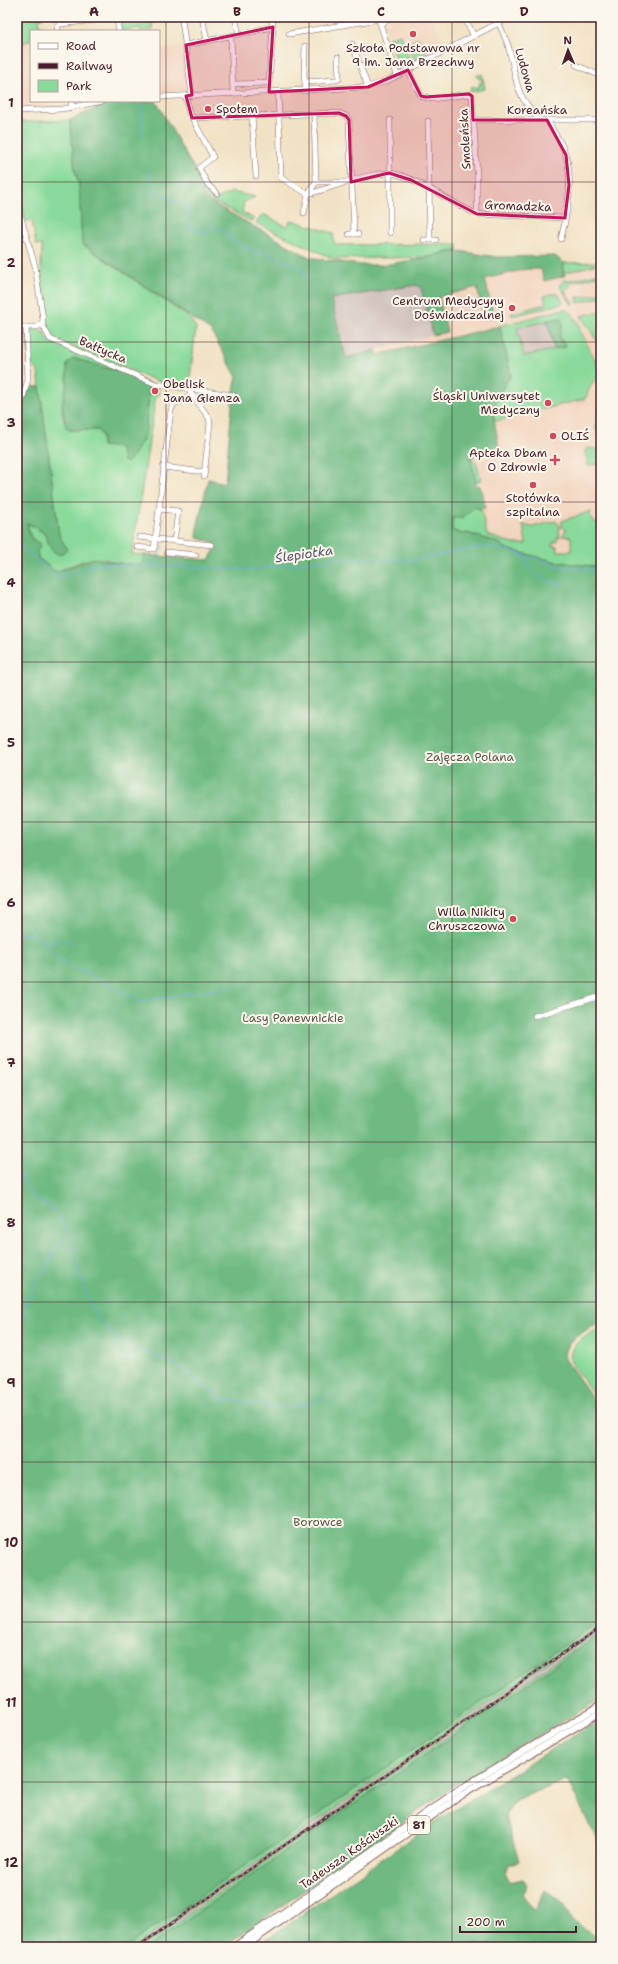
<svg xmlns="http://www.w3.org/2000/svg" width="618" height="1964" font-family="'Shantell Sans',sans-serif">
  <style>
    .built { fill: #f2d4be }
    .industrial { fill: #cfc0ba }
    .green { fill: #89da9a; stroke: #6a7c62; fill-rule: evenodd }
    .forest { fill: #6eba82; stroke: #5c6c56 }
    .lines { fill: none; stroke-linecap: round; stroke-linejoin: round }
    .stream { stroke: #6cade0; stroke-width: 1 }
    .river { stroke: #6cade0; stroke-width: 7 }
    .minor-casing { stroke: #846361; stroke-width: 6 }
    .major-casing { stroke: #846361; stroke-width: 8 }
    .minor { stroke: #fff; stroke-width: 5 }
    .major { stroke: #fff; stroke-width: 6 }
    .rail-casing { stroke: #4a1f2b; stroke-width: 2.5 }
    .rail { stroke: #fbf7ec; stroke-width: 1; stroke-dasharray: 3; stroke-linecap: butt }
    .marked { fill: #c2185b; fill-opacity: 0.2; stroke: #c2185b; stroke-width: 3; stroke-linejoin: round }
    .grid { fill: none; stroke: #4a1f2b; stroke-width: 1; stroke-opacity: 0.55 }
    .poi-dot { fill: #d1495b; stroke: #fbf7ec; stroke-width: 1.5 }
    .labels { text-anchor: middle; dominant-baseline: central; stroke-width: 4; stroke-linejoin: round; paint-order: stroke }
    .shield { fill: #fbf7ec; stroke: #7f6065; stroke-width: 1 }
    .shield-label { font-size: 11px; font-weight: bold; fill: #4a1f2b }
    .poi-label { font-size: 12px; fill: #4a1f2b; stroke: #fbf7ec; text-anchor: end }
    .street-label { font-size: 12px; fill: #4a1f2b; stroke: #fbf7ec }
    .park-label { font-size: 12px; fill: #5d574c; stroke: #fbf7ec }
    .water-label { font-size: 13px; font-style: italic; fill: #56516a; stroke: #fbf7ec }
    .neatline { fill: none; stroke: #4a1f2b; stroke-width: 1.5 }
    .grid-label { font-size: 13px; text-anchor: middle; font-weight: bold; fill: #4a1f2b }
  </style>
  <rect width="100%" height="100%" fill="#fbf7ec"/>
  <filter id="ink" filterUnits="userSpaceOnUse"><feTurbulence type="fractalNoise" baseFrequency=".025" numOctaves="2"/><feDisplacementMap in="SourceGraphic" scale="8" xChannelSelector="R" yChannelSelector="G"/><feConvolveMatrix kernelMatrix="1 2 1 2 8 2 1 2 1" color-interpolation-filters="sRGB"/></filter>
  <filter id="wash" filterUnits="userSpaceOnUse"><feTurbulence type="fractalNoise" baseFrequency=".012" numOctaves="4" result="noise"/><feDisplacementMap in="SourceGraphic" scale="16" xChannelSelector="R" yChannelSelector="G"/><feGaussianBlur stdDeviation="0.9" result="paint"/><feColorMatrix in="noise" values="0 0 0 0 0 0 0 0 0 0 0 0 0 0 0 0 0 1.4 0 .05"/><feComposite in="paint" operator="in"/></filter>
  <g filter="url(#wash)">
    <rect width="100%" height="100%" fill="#f1e2c4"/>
    <!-- built -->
    <g class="built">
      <path d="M398,17H430L445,45L398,69L384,24Z"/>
      <path d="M31,40V101H50V108L17,110V45Z"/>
      <path d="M185,46L191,93L159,94V49Z"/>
      <path d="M601,262V547L576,556L514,544L487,535L481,509L474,507L469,455L497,444L499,441L493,414L500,326L378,355L377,350L346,358L416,285L485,279L526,269H541L544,281L563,276L564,263Z"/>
    </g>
    <!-- industrial -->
    <g class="industrial">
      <path d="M416,285L421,288L433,335L388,347H380L376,350L346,358L331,299Z"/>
      <path d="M547,320L554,349L524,356L517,328Z"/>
      <path d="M601,1625V1630L141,1947H134Z"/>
    </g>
    <!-- green -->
    <g class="green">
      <path d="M24,17H44L39,19L41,31H31V40L17,45V20Z"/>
      <path d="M118,17H151L153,30L141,31L140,28L120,31Z"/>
      <path d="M400,34L410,62L399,66L389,38Z"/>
      <path d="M418,38L427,53L414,60L406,45Z"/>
      <path d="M482,74L485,89L470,92L471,87L474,86L475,88L480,86L479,83L483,82L482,79L480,80L476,76Z"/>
      <path d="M70,120L75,171L79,184L82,244L187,316L196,327L189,387L157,381L51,338L46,332L41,265L42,245H36L32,221H26L17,184V122Z"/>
      <path d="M207,187L214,200L232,192L255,197L244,202L242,212L254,219L251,221L214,202L201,193Z"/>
      <path d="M263,214L287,227L291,220L333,233L334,243L337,245L458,244V251L445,252L430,257L334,259L256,223Z"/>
      <path d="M601,262V267H599L598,264L564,273L565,276H563L564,263Z"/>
      <path d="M600,270L601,275L569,283L570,286L565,291L571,301L573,300L574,303L572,305L560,286L565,279L566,281L600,273Z"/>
      <path d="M601,293V297L579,303L577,302L578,296L579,298Z"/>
      <path d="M550,294H558L563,302L561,304L512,316L511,313L546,304L544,296Z"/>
      <path d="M564,309L571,312L580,326L579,328L599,368L600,374L591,385L585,399L495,421C490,405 502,389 511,376L500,326ZM560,318C561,330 555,336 566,345L565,347L524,356L517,328Z"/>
      <path d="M601,311L600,314L601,347L581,316Z"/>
      <path d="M41,329L49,340L120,370L106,368L74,358L67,364C67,370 68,377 67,384C64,402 57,412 69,430H98L102,436V446L136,449L145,436L150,384L159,386L158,392H160L159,395H156L132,554L145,555L141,565L116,563L105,559L82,561L56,572L38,558C36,546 30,536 27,523L44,533L52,551L66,549L59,535L38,371L29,362L27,330Z"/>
      <path d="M601,401V439L595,426Z"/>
      <path d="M587,448L598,449L601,454V463L588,466L585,452Z"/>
      <path d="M470,457H472L473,461L476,462L481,480L476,482Z"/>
      <path d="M474,507L481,509L487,535L514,544H526L523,525L532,527L556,521L559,525L560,537H557V542H553V546H557V551H571V537L562,536L566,530L562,527V521L591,511C589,516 591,520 596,523L601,522V567L557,562L507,549L499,543L467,533L461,534L452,530L453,518H463Z"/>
      <path d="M601,1327V1405L571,1362C566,1344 588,1336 601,1327Z"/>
      <path d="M601,1620V1625L134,1947H126Z"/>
      <path d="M601,1630V1633L148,1947H141Z"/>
    </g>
    <!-- forest -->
    <g class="forest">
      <path d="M156,101L188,159L207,187L201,193L205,199L309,257L360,265H383L430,257L445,252L458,251L497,257L555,256L564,263L563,276L544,281L541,269H526L485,279L494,317L484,319L477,287L439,297L447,332L433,335L421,288L416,285L331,299L346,358L376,350L378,355L500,326L511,376L499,393L493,414L499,447L486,450V453L470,457L477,486H480L485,508L481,509L474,507L463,518H453L452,530L461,534L467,533L499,543L507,549L557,562L601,567V1321C589,1330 560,1341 565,1359L601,1410V1620L126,1947H17V403L23,406L28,386L40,387L59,535L67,549L60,555L52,551L44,533L27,523L30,538L40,543V548L37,550L38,558L56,572L94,558L116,563L141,565L145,555L209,560L214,551V542L197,538L198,524L208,479L225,483L233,395L237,377L211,331L82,244L79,184L75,171L70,120L105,104Z"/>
      <path d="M561,318L563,325C559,335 557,338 566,345L565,347L554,349L547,320Z"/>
      <path d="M74,358L106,368L120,370L150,384L145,436L128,463L123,461L120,448L102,446V436L98,430H69L66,428L62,404L67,383V364Z"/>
      <path d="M601,1633V1699L466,1778L223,1947H148Z"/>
      <path d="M601,1719V1848L567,1780L515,1800L505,1816L519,1861L509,1864L505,1872L510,1882L523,1879L527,1886L522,1894L535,1911L545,1890L564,1903L571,1920L598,1939L594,1947H255L441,1818Z"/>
    </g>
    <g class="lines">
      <!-- stream -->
      <g class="stream">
        <path d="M141,103L144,138"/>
        <path d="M149,169L156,195"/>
        <path d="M155,191L189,208L191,226L194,230L204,232L215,228L223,231L234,242L256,252L267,253L298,267L309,278"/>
        <path d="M17,545C31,550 48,577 64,575C78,573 89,565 103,564L178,566L249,570L339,558L413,560L486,546L500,548L539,559L559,567L601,571"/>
        <path d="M524,556C532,580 542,578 564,585"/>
        <path d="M152,565L163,547"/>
        <path d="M17,934L22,935L31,933L39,940H44L46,944L54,941H62"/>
        <path d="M65,941L73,942"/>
        <path d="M46,944L58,958L65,963"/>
        <path d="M70,966L99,979L138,1001L150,1000L195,992"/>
        <path d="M200,992L232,987"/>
        <path d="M17,1168C22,1177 26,1190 34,1197C41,1205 52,1204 58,1214C62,1222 68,1231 70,1239C84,1279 85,1326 130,1345"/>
        <path d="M17,1326C24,1319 25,1310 26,1301C27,1295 28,1301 30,1296C32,1292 33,1287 35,1283C41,1272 53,1267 51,1254L62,1241L65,1229"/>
        <path d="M134,1347L177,1365L222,1399L284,1408L315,1402"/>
        <path d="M317,1401L332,1395"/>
      </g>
      <!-- river -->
      <path class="river" d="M17,19L22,17"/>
    </g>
  </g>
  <g filter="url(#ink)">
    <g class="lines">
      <defs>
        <g id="minor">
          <path d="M202,17L207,40"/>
          <path d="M235,17L239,34"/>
          <path d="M378,17L397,75"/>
          <path d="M464,17L474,36"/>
          <path d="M182,20L192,95"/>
          <path d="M499,23C502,32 507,40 509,49C518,82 513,92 539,119"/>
          <path d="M380,24L393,17"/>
          <path d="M58,31L57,27L60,24L114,18L117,21L119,31"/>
          <path d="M289,34L379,19"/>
          <path d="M231,36L233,94"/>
          <path d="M352,44L368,87"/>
          <path d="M186,45L273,27L272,17"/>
          <path d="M305,46L304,75L306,91"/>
          <path d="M576,65L601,76"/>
          <path d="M408,70L421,96L432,99L469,94L472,96L477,173V214"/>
          <path d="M305,82L336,80L339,79L338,57"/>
          <path d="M233,84L269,83L273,27"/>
          <path d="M278,92L281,178L308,194"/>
          <path d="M186,96L188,110L213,157L199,168L208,185L217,193"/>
          <path d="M159,97L368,87L387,81L510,17"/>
          <path d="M71,101L72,108"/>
          <path d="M17,111L62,109L103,101"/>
          <path d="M252,116L256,176"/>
          <path d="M192,118L339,113L346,116L349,120C350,159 353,196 354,234"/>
          <path d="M390,120V233"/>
          <path d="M473,120H601"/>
          <path d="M547,120C553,131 561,141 565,153C574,177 567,215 561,239"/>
          <path d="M428,121L430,240"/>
          <path d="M316,182H348"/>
          <path d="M308,194C333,188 363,174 388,173C409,172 455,206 477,214L565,218"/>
          <path d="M17,204L35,266L43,319L42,324"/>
          <path d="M304,213L308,194L316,182L314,114"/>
          <path d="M349,234H358"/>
          <path d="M424,240H436"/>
          <path d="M42,324L50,339L156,384L233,395"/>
          <path d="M17,327H37L42,324"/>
          <path d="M190,392L209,418L210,423L204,476"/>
          <path d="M22,401L28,379L26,327"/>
          <path d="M163,467L205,472"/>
          <path d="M159,509L178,511L174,541"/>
          <path d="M139,537L212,545"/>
          <path d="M137,547L154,549L171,410L174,404L191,395"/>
          <path d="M167,552L196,555"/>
          <path d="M535,1016L601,996"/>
        </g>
        <g id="major">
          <path d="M234,1947L460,1789L601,1705"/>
          <path d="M244,1947L462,1795L601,1712"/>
        </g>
      </defs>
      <!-- minor casing -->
      <use href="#minor" class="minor-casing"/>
      <!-- major casing -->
      <use href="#major" class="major-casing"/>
      <!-- minor -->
      <use href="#minor" class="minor"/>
      <!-- major -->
      <use href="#major" class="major"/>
      <defs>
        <path id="rail" d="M137,1947L601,1627"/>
      </defs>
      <!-- rail casing -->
      <use href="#rail" class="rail-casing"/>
      <!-- rail -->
      <use href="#rail" class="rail"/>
    </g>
  </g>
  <!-- marked area -->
  <path class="marked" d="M273,27L269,92L368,87L408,70L421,96L426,97L469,94L472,96L473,120H547L566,155L569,185L565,218L477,214L411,180L389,173L351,182L349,120L346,116L339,113L192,118L186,96L192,95L186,45Z"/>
  <!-- grid -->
  <path class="grid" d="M166,17V1947M309,17V1947M452,17V1947M17,182H601M17,342H601M17,502H601M17,662H601M17,822H601M17,982H601M17,1142H601M17,1302H601M17,1462H601M17,1622H601M17,1782H601"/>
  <!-- markers -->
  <g class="poi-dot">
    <circle cx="413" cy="34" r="4"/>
    <circle cx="208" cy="109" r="4"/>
    <circle cx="512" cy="308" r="4"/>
    <circle cx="155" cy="391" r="4"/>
    <circle cx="548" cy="403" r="4"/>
    <circle cx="553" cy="436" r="4"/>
    <path d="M553 454h4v4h4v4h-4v4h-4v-4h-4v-4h4z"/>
    <circle cx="533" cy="485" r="4"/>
    <circle cx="513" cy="919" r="4"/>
  </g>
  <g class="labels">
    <!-- shield labels -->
    <rect class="shield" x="408" y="1816" width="22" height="18" rx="3"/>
    <g class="shield-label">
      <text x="419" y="1825">81</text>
    </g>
    <!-- poi labels -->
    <g class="poi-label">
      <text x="413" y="48" text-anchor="middle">Szkoła Podstawowa nr<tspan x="413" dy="14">9 im. Jana Brzechwy</tspan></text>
      <text x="216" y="109" text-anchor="start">Społem</text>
      <text x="504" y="301">Centrum Medycyny<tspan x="504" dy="14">Doświadczalnej</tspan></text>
      <text x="163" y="384" text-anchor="start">Obelisk<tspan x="163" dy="14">Jana Giemza</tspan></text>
      <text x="540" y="396">Śląski Uniwersytet<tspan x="540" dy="14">Medyczny</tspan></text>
      <text x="561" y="436" text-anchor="start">OLIŚ</text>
      <text x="547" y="453">Apteka Dbam<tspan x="547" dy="14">O Zdrowie</tspan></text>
      <text x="533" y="498" text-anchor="middle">Stołówka<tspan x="533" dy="14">szpitalna</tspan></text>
      <text x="505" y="912">Willa Nikity<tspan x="505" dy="14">Chruszczowa</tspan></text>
    </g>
    <!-- street labels -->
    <g class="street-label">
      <text transform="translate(525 70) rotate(74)">Ludowa</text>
      <text x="537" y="110">Koreańska</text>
      <text transform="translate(465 139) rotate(-93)">Smoleńska</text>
      <text transform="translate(518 206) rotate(2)">Gromadzka</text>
      <text transform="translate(103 350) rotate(23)">Bałtycka</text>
      <text transform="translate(349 1853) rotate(-35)">Tadeusza Kościuszki</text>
    </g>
    <!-- park labels -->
    <g class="park-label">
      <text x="470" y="757">Zajęcza Polana</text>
      <text x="293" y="1018">Lasy Panewnickie</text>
      <text x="318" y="1522">Borowce</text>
    </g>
    <!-- water labels -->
    <g class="water-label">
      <text transform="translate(304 554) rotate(-8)">Ślepiotka</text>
    </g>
  </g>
  <!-- margin -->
  <rect width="618" height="1964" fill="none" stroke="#fbf7ec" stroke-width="44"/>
  <!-- legend -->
  <rect x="30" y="30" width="130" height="72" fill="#fbf7ec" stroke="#b4a19f"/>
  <rect x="38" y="43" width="20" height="6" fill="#ffffff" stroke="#b4a19f"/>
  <text x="66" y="50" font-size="12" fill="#4a1f2b">Road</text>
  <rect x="38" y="63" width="20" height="6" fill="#4a1f2b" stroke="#b4a19f"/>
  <text x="66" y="70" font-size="12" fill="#4a1f2b">Railway</text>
  <rect x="38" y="80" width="20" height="12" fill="#89da9a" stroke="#b4a19f"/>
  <text x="66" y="90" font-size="12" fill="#4a1f2b">Park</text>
  <!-- north arrow -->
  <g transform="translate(568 50) rotate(358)" stroke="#fbf7ec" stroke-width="3" paint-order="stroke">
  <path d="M0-3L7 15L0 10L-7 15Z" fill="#4a1f2b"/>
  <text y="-6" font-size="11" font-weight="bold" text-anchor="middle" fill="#4a1f2b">N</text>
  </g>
  <!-- scale -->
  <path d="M460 1926v6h116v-6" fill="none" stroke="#4a1f2b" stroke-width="2"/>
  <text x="466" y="1926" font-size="12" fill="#4a1f2b" stroke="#fbf7ec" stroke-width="3" paint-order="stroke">200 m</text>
  <rect x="22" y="22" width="574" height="1920" class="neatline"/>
  <g class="grid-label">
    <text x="94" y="16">A</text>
    <text x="237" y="16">B</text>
    <text x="381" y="16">C</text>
    <text x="524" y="16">D</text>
    <text x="11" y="107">1</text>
    <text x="11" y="267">2</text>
    <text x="11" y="427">3</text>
    <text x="11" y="587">4</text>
    <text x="11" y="747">5</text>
    <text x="11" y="907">6</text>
    <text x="11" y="1067">7</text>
    <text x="11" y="1227">8</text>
    <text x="11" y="1387">9</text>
    <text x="11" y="1547">10</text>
    <text x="11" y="1707">11</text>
    <text x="11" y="1867">12</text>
  </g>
</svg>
